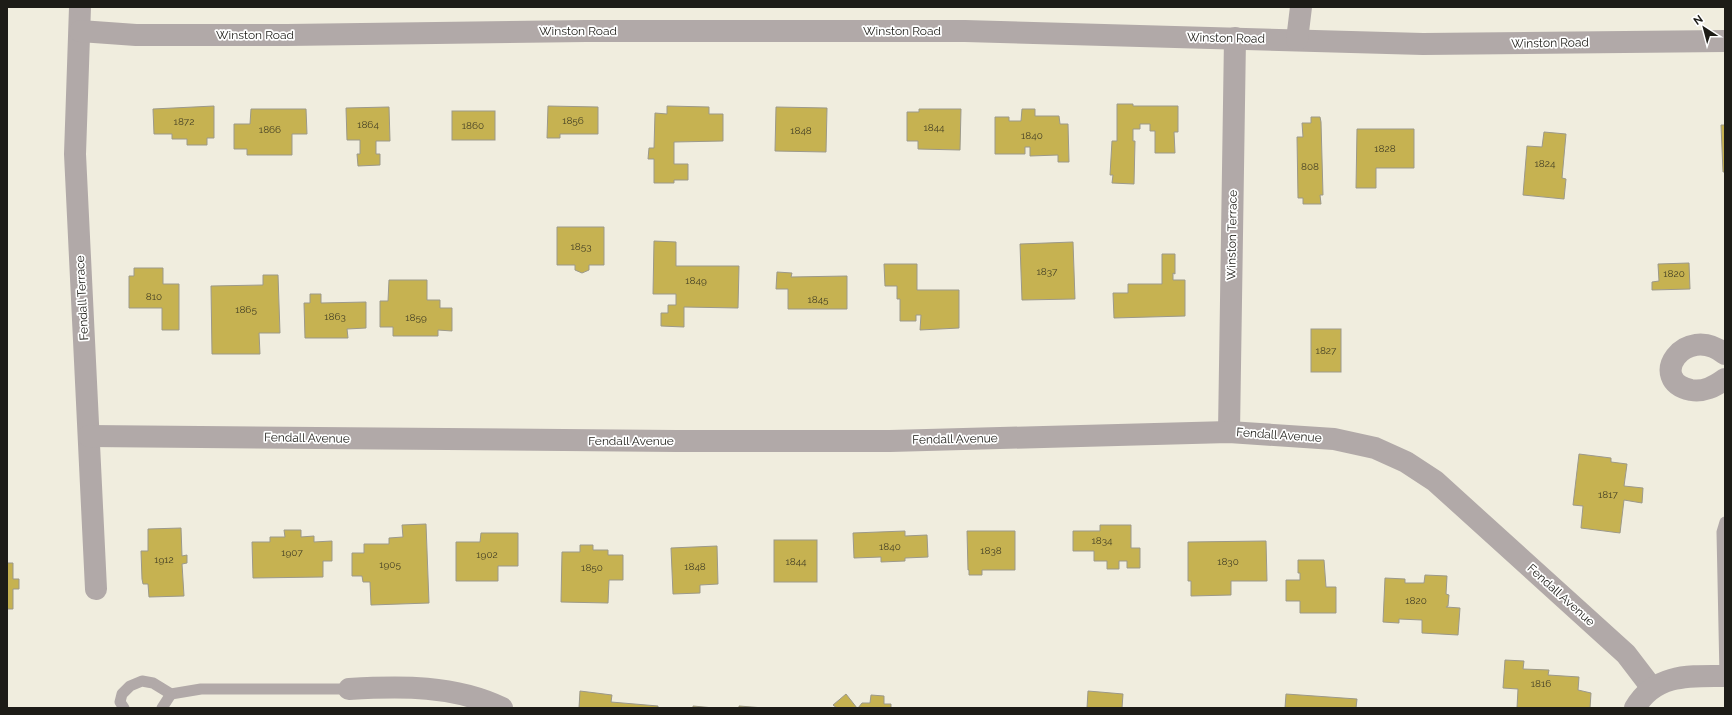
<svg xmlns="http://www.w3.org/2000/svg" width="1732" height="715" font-family="Raleway,sans-serif">
  <style>
    .building { fill: #c6b251; stroke: #9c998a }
    .lines { fill: none; stroke-linecap: round; stroke-linejoin: round }
    .lane { stroke: #b1a9a8; stroke-width: 11 }
    .street { stroke: #b1a9a8; stroke-width: 22 }
    .labels { text-anchor: middle; dominant-baseline: central; stroke-width: 3.5; stroke-linejoin: round; paint-order: stroke }
    .number-label { font-size: 10px; fill: #474226 }
    .street-label { font-size: 12px; fill: #1d1c17; stroke: #fff }
  </style>
  <rect width="100%" height="100%" fill="#f0edde"/>
  <!-- building -->
  <g class="building">
    <path d="M1117,104H1133V106H1178V132H1174L1175,153H1155V131H1150V124H1140V129H1133V141H1135L1134,184L1112,183L1113,175H1110L1112,141H1117Z"/>
    <path d="M214,106V138H207V145H187V139H172V134H154L153,109Z"/>
    <path d="M548,106L598,107V134H560V138H547Z"/>
    <path d="M667,106L709,107V114H723V141L674,142V164H688V180H674V183H654V159H648L649,148H654L655,113L667,114Z"/>
    <path d="M389,107L390,141H376V154H380V165L358,166L357,154H360V140H347L346,108Z"/>
    <path d="M776,107L827,108L826,152L775,151Z"/>
    <path d="M251,109H306L307,134H292V155H247V149H234V124H250Z"/>
    <path d="M919,109H961L960,150L918,149V141H907V112H919Z"/>
    <path d="M1022,109H1035V116H1059L1060,124H1068L1069,162H1058V155L1030,156V147H1025V154H995V117H1009V121H1021Z"/>
    <rect x="452" y="111" width="43" height="29"/>
    <path d="M1311,117H1320L1321,122L1323,195H1320L1321,204H1303V198H1298L1297,137H1303L1302,123H1311Z"/>
    <path d="M1721,125H1725V172H1723Z"/>
    <path d="M1357,129H1414V168H1376V188H1356Z"/>
    <path d="M1544,132L1566,134L1562,178L1566,179L1564,199L1523,195L1527,146L1542,147Z"/>
    <path d="M557,227H604V265H589V270L582,273L575,270V265H557Z"/>
    <path d="M654,241L676,242V266H739L738,308L684,307V327L661,326V313H668V305H676V294H653Z"/>
    <path d="M1073,242L1075,299L1022,300L1020,244Z"/>
    <path d="M1162,254H1175V274L1173,273V280H1185V316L1114,318L1113,293H1128V284H1162Z"/>
    <path d="M1689,263L1690,289L1652,290V282L1659,281L1658,264Z"/>
    <path d="M884,264H917V290H959V328L920,330L921,315H916V321H900V299H897V286H885Z"/>
    <path d="M134,268H163V284H179V330H162V308H129V276H134Z"/>
    <path d="M777,272L792,273L791,277L847,276V309H788V289H776Z"/>
    <path d="M263,275H278L280,333H259L260,354H212L211,286L263,285Z"/>
    <path d="M389,280H427V300H440V308H452V331L438,330V336H393V327H380V301H388Z"/>
    <path d="M310,294H321V303L366,302V328L347,329L348,338H305L304,303H310Z"/>
    <rect x="1311" y="329" width="30" height="43"/>
    <path d="M1579,454L1611,458V462L1627,464L1624,486L1643,488L1642,503L1624,500L1620,533L1581,528L1583,506L1573,505Z"/>
    <path d="M426,524L429,603L371,605L370,582H363L362,576H352V553H364V544H389V538L403,537L402,525Z"/>
    <path d="M1100,525H1131V548H1140V568H1127V561H1119V569H1107V561H1094V551H1073V531H1100Z"/>
    <path d="M181,528L182,556L187,555V563L182,564L184,596L149,597L148,584H143L142,579L141,551H148V529Z"/>
    <path d="M284,530H301V537L314,536V542L332,541V561H323V577L253,578L252,542H270V537H285Z"/>
    <path d="M905,531V536L927,535L928,557L905,558V561L881,562V557L854,558L853,533Z"/>
    <path d="M967,531H1015V570H982V575H969V570H968Z"/>
    <path d="M481,533H518V566H498V581H456V542H480Z"/>
    <rect x="774" y="540" width="43" height="42"/>
    <path d="M1266,541L1267,581H1231V595L1191,596V581H1188V542Z"/>
    <path d="M580,545H593V550H608V555H623V580H609L608,603L561,602L562,552H580Z"/>
    <path d="M717,546L718,584L700,585V593L673,594L671,548Z"/>
    <path d="M1298,560H1324L1326,587H1336V613H1300V601H1286V580H1300V573H1298Z"/>
    <path d="M7,563H13V579H19V589H13V609H7Z"/>
    <path d="M1425,575L1447,576L1446,594L1449,595L1448,606L1446,607L1460,608L1458,635L1422,633V620L1399,619V623L1383,622L1385,578L1405,579V583H1424Z"/>
    <path d="M1505,660L1524,661L1523,669L1549,670L1548,675L1579,677L1578,690L1591,693L1590,708H1517L1518,689L1503,688Z"/>
    <path d="M580,691L612,695L611,702L658,706V708H579Z"/>
    <path d="M1088,691L1123,694L1122,708H1087Z"/>
    <path d="M846,694L857,708H837L833,705Z"/>
    <path d="M1286,694L1357,699L1356,708H1285Z"/>
    <path d="M871,695L884,696V704H891V708H858L862,703H870Z"/>
    <path d="M693,706L714,708H693Z"/>
    <path d="M739,706L764,708H739Z"/>
  </g>
  <g class="lines">
    <!-- lane -->
    <g class="lane">
      <path d="M1725,522L1722,532L1725,676"/>
      <path d="M124,708L120,702L122,694L130,686L142,681L153,683L171,694L201,689H349"/>
      <path d="M162,708L171,694"/>
    </g>
    <!-- street -->
    <g class="street">
      <path d="M80,7L75,154L96,589"/>
      <path d="M80,31L136,35H287L586,31H965L1423,44L1725,41"/>
      <path d="M1297,40L1301,7"/>
      <path d="M1725,354C1684,322 1646,381 1691,390C1704,392 1714,387 1725,379"/>
      <path d="M1229,432L1235,38"/>
      <path d="M89,436L676,441H890L1229,432L1334,439L1375,448L1406,462L1435,481L1626,654L1652,688"/>
      <path d="M349,689C401,686 454,685 502,708"/>
      <path d="M1635,708C1655,673 1691,676 1725,676"/>
    </g>
  </g>
  <g class="labels">
    <!-- number labels -->
    <g class="number-label">
      <text x="573" y="120">1856</text>
      <text x="184" y="121">1872</text>
      <text x="368" y="124">1864</text>
      <text x="473" y="125">1860</text>
      <text x="934" y="127">1844</text>
      <text x="270" y="129">1866</text>
      <text x="801" y="130">1848</text>
      <text x="1032" y="135">1840</text>
      <text x="1385" y="148">1828</text>
      <text x="1545" y="163">1824</text>
      <text x="1310" y="166">808</text>
      <text x="581" y="246">1853</text>
      <text x="1047" y="271">1837</text>
      <text x="1674" y="273">1820</text>
      <text x="696" y="280">1849</text>
      <text x="154" y="296">810</text>
      <text x="818" y="299">1845</text>
      <text x="246" y="309">1865</text>
      <text x="335" y="316">1863</text>
      <text x="416" y="317">1859</text>
      <text x="1326" y="350">1827</text>
      <text x="1608" y="494">1817</text>
      <text x="1102" y="540">1834</text>
      <text x="890" y="546">1840</text>
      <text x="991" y="550">1838</text>
      <text x="292" y="552">1907</text>
      <text x="487" y="554">1902</text>
      <text x="164" y="559">1912</text>
      <text x="796" y="561">1844</text>
      <text x="1228" y="561">1830</text>
      <text x="390" y="564">1905</text>
      <text x="695" y="566">1848</text>
      <text x="592" y="567">1850</text>
      <text x="1416" y="600">1820</text>
      <text x="1541" y="683">1816</text>
    </g>
    <!-- street labels -->
    <g class="street-label">
      <text x="578" y="31">Winston Road</text>
      <text x="902" y="31">Winston Road</text>
      <text x="255" y="35">Winston Road</text>
      <text transform="translate(1226 38) rotate(1)">Winston Road</text>
      <text transform="translate(1550 43) rotate(-1)">Winston Road</text>
      <text transform="translate(1232 235) rotate(-89)">Winston Terrace</text>
      <text transform="translate(82 298) rotate(-93)">Fendall Terrace</text>
      <text transform="translate(1279 435) rotate(4)">Fendall Avenue</text>
      <text transform="translate(307 438) rotate(1)">Fendall Avenue</text>
      <text transform="translate(955 439) rotate(-1)">Fendall Avenue</text>
      <text x="631" y="441">Fendall Avenue</text>
      <text transform="translate(1561 595) rotate(42)">Fendall Avenue</text>
    </g>
  </g>
  <!-- border -->
  <rect width="1732" height="715" fill="none" stroke="#1d1c17" stroke-width="16"/>
  <!-- north arrow -->
  <g transform="translate(1704 28) rotate(324)" stroke="#ffffff" stroke-width="3" paint-order="stroke">
  <path d="M0-3L7 15L0 10L-7 15Z" fill="#1d1c17"/>
  <text y="-6" font-size="11" font-weight="bold" text-anchor="middle" fill="#1d1c17">N</text>
  </g>
</svg>
